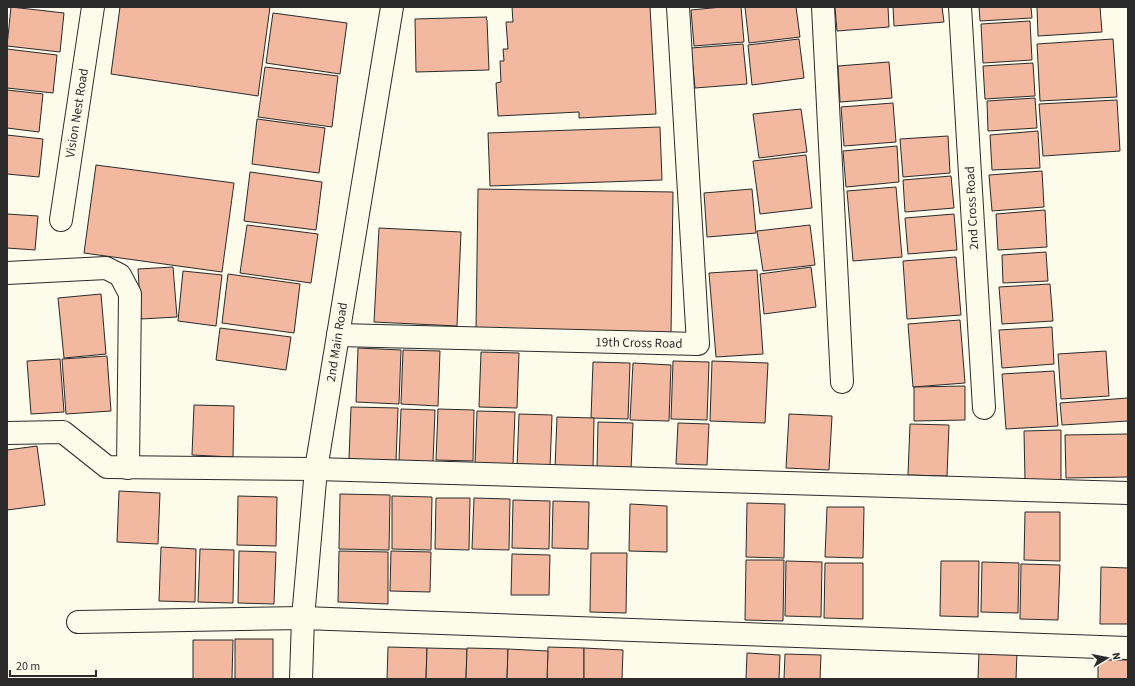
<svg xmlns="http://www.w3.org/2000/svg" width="1135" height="686" font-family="'Source Sans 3',sans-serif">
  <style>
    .building { fill: #f2b8a0; stroke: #2b2b2b }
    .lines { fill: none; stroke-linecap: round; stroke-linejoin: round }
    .minor-casing { stroke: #2b2b2b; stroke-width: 24 }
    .minor { stroke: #fdfbea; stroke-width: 22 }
    .labels { text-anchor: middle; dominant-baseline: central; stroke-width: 3; stroke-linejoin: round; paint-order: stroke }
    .street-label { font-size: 13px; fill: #2b2b2b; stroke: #fdfbea }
  </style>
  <rect width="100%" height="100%" fill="#fdfbea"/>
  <!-- building -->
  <g class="building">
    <path d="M11,7L64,13L60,52L7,46Z"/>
    <path d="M120,7H270L258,96L111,74Z"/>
    <path d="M512,7H650L656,114L579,118V112L498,116L496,83L501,82L500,61H504L503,49H508L506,22H513Z"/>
    <path d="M722,7H741L744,42L694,46L691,10Z"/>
    <path d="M745,7H796L800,37L749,43Z"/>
    <path d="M835,7H888L889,27L837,31Z"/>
    <path d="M893,7H942L944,22L894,26Z"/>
    <path d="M979,7H1031L1032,18L980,21Z"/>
    <path d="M1037,7H1100L1102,32L1038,36Z"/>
    <path d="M273,13L347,23L340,74L266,63Z"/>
    <path d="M487,17L486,19L487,20L489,70L416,72L415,19Z"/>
    <path d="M1030,21L1032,60L983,63L981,24Z"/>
    <path d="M799,39L804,78L752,85L748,45Z"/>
    <path d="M1113,39L1117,97L1040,101L1037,44Z"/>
    <path d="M743,44L747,84L695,88L691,48Z"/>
    <path d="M7,49L57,55L53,93L7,88Z"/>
    <path d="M889,62L892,98L840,102L838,66Z"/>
    <path d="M1033,63L1035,96L985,99L983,66Z"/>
    <path d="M265,67L338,76L332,127L258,117Z"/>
    <path d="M7,90L43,94L39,132L7,128Z"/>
    <path d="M1035,98L1037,128L988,131L987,101Z"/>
    <path d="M1117,100L1120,151L1043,156L1039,104Z"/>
    <path d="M893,103L896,142L844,146L841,107Z"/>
    <path d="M801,109L807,152L759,158L753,114Z"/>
    <path d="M257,119L325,128L319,173L252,164Z"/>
    <path d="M660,127L662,180L490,186L488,133Z"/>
    <path d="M1038,131L1040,168L992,170L990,135Z"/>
    <path d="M7,135L43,139L39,177L7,174Z"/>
    <path d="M948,136L950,173L903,177L900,139Z"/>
    <path d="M897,146L899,182L846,187L843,151Z"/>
    <path d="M806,155L812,208L760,214L753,161Z"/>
    <path d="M96,165L234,183L222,272L84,253Z"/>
    <path d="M1042,171L1044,207L992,211L989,175Z"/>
    <path d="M250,172L322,182L316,230L244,221Z"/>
    <path d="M951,176L954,208L905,212L903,180Z"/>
    <path d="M896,187L902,257L853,261L847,191Z"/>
    <path d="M478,189L673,192L671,335L476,331Z"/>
    <path d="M752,189L756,233L707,237L704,193Z"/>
    <path d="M1045,210L1047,247L998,250L996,214Z"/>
    <path d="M7,214L38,216L35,250L7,248Z"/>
    <path d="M954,214L957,250L908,254L905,218Z"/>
    <path d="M247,225L318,234L311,283L240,273Z"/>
    <path d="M810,225L815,265L763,271L757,231Z"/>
    <path d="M379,228L461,232L457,326L374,322Z"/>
    <path d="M1046,252L1048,281L1003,283L1002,255Z"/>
    <path d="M956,257L961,315L907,319L903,261Z"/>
    <path d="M173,267L177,317L141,319L138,269Z"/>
    <path d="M811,267L816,307L764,314L760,274Z"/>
    <path d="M757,270L763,354L716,357L709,273Z"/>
    <path d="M183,271L222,275L216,326L178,321Z"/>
    <path d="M228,274L300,284L294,333L222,323Z"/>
    <path d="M1050,284L1053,321L1002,324L999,287Z"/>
    <path d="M101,294L106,354L64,358L58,298Z"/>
    <path d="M960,320L965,383L913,387L908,324Z"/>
    <path d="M1052,327L1054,364L1002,368L999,330Z"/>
    <path d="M220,328L291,337L286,370L216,360Z"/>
    <path d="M358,348L401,350L399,404L356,402Z"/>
    <path d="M403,350L440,351L438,406L401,404Z"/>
    <path d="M1106,351L1109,396L1061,399L1058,354Z"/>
    <path d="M481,352L519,353L517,408L479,407Z"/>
    <path d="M107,356L111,411L66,414L62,359Z"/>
    <path d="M60,359L64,412L31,414L27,361Z"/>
    <path d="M673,361L709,362L707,420L671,419Z"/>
    <path d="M712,361L768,363L765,423L710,421Z"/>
    <path d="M593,362L630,363L628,419L591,418Z"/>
    <path d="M633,363L671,365L669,421L630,420Z"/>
    <path d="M1054,371L1058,426L1006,429L1002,374Z"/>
    <path d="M965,386V420L914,421V387Z"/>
    <path d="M1128,398V421L1062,425L1060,403Z"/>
    <path d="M194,405L234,406L233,457L192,455Z"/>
    <path d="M351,407L398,408L396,461L349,459Z"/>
    <path d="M401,409L435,410L433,462L399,461Z"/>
    <path d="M438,409L474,410L473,461L436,460Z"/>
    <path d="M477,411L515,412L513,465L475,464Z"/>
    <path d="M519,414L552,415L550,468L517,467Z"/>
    <path d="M789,414L832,416L829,470L786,468Z"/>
    <path d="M557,417L594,418L593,469L555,468Z"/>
    <path d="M598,422L633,423L631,471L597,469Z"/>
    <path d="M678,423L709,424L707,465L676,464Z"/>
    <path d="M910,424L949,425L947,476L908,475Z"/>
    <path d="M1061,430V480H1025L1024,431Z"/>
    <path d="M1128,434V477L1066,478L1065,435Z"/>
    <path d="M37,446L45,505L7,510V450Z"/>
    <path d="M119,491L160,493L158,544L117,542Z"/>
    <path d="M340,494L390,495L389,550L339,549Z"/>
    <path d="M238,496L277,497L276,546L237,545Z"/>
    <path d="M392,496L432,497L431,550L392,549Z"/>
    <path d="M436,498H470L469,550L435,549Z"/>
    <path d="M474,498L510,499L509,550L472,549Z"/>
    <path d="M513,500L550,501L549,549L512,548Z"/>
    <path d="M553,501L589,502L588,549L552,548Z"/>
    <path d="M747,503L785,504L784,558L746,557Z"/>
    <path d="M630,504L667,506V552L629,551Z"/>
    <path d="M827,507H864L863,558L825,557Z"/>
    <path d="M1025,512H1060V561L1024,560Z"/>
    <path d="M161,547L196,549L195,602L159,601Z"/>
    <path d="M200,549L234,550L233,603L198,602Z"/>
    <path d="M239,551L276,552L274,604L238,603Z"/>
    <path d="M339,551L388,552V604L338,602Z"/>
    <path d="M391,551L431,552L430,592L390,591Z"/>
    <path d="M591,553H627L626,613L590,612Z"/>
    <path d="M512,554L550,555L549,595H511Z"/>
    <path d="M746,560H784L783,621L745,620Z"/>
    <path d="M786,561L822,562L821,617L785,616Z"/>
    <path d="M941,561H979L978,617L940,616Z"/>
    <path d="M982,562L1019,563L1018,613L981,612Z"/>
    <path d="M825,563H863V619L824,618Z"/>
    <path d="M1021,564L1060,565L1058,620L1020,619Z"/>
    <path d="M1101,567L1128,568V624H1100Z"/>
    <rect x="235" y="639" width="38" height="40"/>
    <path d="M193,640H233L232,679H193Z"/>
    <path d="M388,647L427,648L426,679H387Z"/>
    <path d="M548,647L584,648V679H547Z"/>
    <path d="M427,648L467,649L466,679H426Z"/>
    <path d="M467,648L508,649L507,679H466Z"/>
    <path d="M584,648L623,650L622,679H584Z"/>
    <path d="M508,649L548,651L547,679H507Z"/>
    <path d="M979,651L1017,652L1016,679H978Z"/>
    <path d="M747,653L780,655L779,679H746Z"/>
    <path d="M785,654L821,655L820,679H784Z"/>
    <rect x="1098" y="660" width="30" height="19"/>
  </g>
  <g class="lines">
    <defs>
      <g id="minor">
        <path d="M823,7L842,382"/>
        <path d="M960,7L984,408"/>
        <path d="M61,220L93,7"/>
        <path d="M7,273L106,268L120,275L130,294L128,468"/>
        <path d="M338,335L698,344L678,7"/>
        <path d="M7,433L63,432L107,467L316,469L1128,493"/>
        <path d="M78,622L303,618L1128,648"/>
        <path d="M301,679L303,618L316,469L392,7"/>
      </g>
    </defs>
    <!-- minor casing -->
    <use href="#minor" class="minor-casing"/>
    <!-- minor -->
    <use href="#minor" class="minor"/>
  </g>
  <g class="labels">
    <!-- street labels -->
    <g class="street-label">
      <text transform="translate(77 113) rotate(-81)">Vision Nest Road</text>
      <text transform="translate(972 208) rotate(-93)">2nd Cross Road</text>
      <text transform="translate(337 342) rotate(-81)">2nd Main Road</text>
      <text transform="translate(639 343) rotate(1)">19th Cross Road</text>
    </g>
  </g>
  <!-- border -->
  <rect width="1135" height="686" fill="none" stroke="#2b2b2b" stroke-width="16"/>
  <!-- north arrow -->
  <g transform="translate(1107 658) rotate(80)" stroke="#fdfbea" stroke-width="3" paint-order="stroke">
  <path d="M0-3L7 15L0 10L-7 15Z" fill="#2b2b2b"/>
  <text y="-6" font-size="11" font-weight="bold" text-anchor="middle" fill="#2b2b2b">N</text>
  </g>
  <!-- scale -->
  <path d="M10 670v6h86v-6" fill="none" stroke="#2b2b2b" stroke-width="2"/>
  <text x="16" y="670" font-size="12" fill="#2b2b2b" stroke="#fdfbea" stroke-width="3" paint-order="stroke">20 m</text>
</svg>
